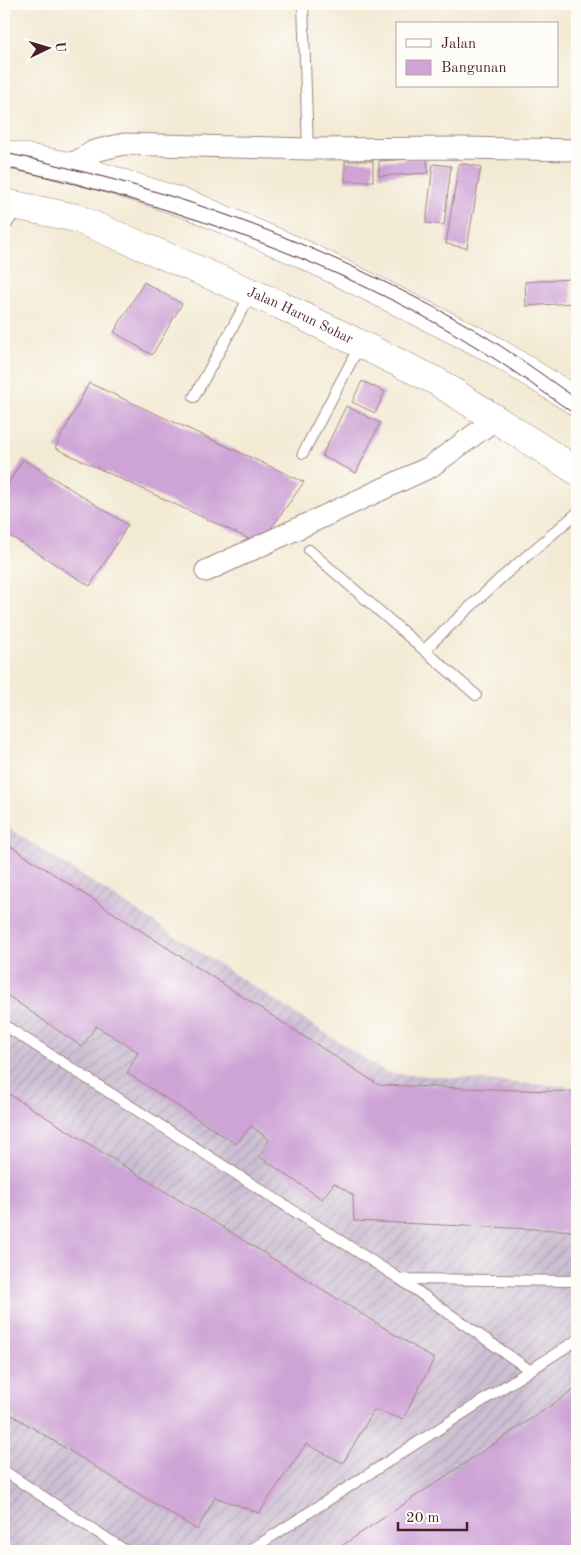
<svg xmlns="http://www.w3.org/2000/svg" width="581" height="1555" font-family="'Old Standard TT',serif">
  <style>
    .industrial { fill: url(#industrial-furrows) }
    .building { fill: #cea3d6 }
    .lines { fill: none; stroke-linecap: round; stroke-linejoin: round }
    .lane-casing { stroke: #9e8480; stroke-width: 12 }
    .street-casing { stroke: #9e8480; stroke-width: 23 }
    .highway-casing { stroke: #9e8480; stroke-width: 29 }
    .lane { stroke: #fff; stroke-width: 10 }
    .street { stroke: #fff; stroke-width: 21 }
    .highway { stroke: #fff; stroke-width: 28 }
    .tram { stroke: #4a1f2b; stroke-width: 1 }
    .labels { text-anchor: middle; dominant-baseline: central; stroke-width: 4; stroke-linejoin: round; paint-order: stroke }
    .street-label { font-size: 14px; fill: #4a1f2b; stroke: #fdfcf7 }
  </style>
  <defs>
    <pattern id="industrial-furrows" width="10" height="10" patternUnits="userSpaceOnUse" patternTransform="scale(1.25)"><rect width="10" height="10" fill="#ccbed3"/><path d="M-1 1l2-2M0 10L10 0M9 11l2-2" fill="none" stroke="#b1a3b5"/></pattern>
  </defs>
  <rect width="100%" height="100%" fill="#fdfcf7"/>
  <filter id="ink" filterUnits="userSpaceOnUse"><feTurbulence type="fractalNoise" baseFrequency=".02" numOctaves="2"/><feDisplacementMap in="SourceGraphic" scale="10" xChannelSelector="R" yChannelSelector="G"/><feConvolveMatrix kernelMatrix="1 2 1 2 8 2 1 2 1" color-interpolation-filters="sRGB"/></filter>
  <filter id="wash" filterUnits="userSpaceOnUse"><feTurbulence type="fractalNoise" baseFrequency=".0096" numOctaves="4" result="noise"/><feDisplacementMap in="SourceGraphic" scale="20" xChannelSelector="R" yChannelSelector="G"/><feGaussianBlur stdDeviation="1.12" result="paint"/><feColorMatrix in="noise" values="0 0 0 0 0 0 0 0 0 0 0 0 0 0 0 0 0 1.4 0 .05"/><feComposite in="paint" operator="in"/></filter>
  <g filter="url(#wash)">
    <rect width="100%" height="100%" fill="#f3ead4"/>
    <!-- industrial -->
    <path class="industrial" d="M4,825L387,1073L577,1087V1551H17L4,1545Z"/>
    <g id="blocks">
      <!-- building -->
      <g class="building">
        <path d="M427,158L428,173L379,176V161Z"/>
        <rect x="345" y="161" width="28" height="20"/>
        <path d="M459,163L481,167L467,248L446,244Z"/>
        <path d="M433,164L451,166L444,225L426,223Z"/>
        <path d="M570,279L572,303L526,306L525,282Z"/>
        <path d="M144,282L182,304L152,355L114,332Z"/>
        <path d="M362,381L385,392L375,413L352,402Z"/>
        <path d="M89,383L304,482L260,544L55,448Z"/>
        <path d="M346,406L380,423L356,473L322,456Z"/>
        <path d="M23,459L128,525L90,586L4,532V491Z"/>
        <path d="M4,842L379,1085L577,1092V1231L354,1221L353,1195L334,1183L322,1199L260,1157L269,1139L251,1126L236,1144L127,1073L138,1052L96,1026L82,1047L4,993V979L8,973L4,971Z"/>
        <path d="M4,1091L434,1359L403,1419L374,1410L343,1463L306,1444L259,1513L215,1497L197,1530L4,1410Z"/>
        <path d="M577,1388V1549L574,1551H334Z"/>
      </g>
    </g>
  </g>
  <g filter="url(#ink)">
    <use href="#blocks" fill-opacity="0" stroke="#9e8480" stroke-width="1"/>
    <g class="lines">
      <defs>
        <g id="lane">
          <path d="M303,4L308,149"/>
          <path d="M4,228L18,208"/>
          <path d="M194,397L251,294"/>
          <path d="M303,453L360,345"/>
          <path d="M309,550L476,695"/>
          <path d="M424,650L501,578L577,513"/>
          <path d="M4,1025L400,1279L577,1281"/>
          <path d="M400,1279L528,1369"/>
          <path d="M4,1471L126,1551"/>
          <path d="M249,1551L577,1340"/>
        </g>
        <g id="street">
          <path d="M69,166L94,151L124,144L308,149L461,148L577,150"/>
          <path d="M206,571L430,467L496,419"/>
        </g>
        <g id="highway">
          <path d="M4,154L69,166L193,206L303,254L489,347L577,402"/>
          <path id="s1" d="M4,203L76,218L280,305L436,381L577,471"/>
        </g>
      </defs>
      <!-- lane casing -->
      <use href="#lane" class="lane-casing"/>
      <!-- street casing -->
      <use href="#street" class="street-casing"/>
      <!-- highway casing -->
      <use href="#highway" class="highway-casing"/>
      <!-- lane -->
      <use href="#lane" class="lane"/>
      <!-- street -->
      <use href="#street" class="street"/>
      <!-- highway -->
      <use href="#highway" class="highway"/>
      <!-- tram -->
      <g class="tram">
        <path d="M4,153C33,158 63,167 92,174C219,206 339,255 454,318C497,341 537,371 577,399"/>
        <path d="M4,167C160,202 309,251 448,330C493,356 535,386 577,416"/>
      </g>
    </g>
  </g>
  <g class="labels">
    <!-- street labels -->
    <g class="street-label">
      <text stroke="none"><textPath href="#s1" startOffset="318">Jalan Harun Sohar</textPath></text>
    </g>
  </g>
  <!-- margin -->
  <rect width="581" height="1555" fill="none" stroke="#fdfcf7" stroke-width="20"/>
  <!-- legend -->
  <rect x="396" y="22" width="162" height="65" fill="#fdfcf7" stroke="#b5a4a5"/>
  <rect x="406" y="39" width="25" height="8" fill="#ffffff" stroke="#b5a4a5"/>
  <text x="441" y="48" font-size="15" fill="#4a1f2b">Jalan</text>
  <rect x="406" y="60" width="25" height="15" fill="#cea3d6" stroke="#b5a4a5"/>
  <text x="441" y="72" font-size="15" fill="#4a1f2b">Bangunan</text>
  <!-- north arrow -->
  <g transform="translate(48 48) rotate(85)" stroke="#fdfcf7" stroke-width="4" paint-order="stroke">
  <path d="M0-4L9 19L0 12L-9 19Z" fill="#4a1f2b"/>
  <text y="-8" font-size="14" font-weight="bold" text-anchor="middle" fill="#4a1f2b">U</text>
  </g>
  <!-- scale -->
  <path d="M398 1522v8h69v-8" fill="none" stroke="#4a1f2b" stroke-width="2.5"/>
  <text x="406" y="1522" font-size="15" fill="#4a1f2b" stroke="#fdfcf7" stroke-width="4" paint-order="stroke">20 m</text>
</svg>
